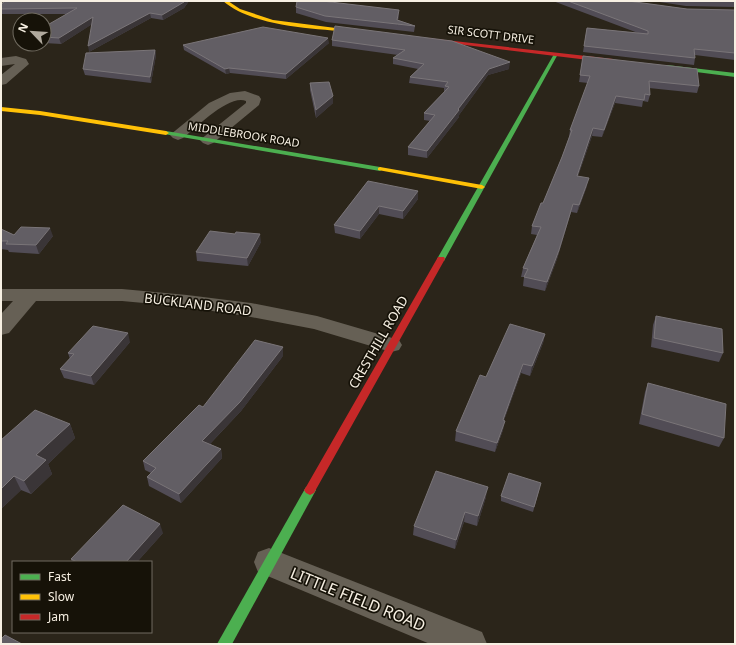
<svg xmlns="http://www.w3.org/2000/svg" width="736" height="645" font-family="'Noto Sans',sans-serif">
  <style>
    .lines { fill: none; stroke-linecap: round; stroke-linejoin: round }
    .street { fill: #666055; fill-rule: evenodd }
    .fast { fill: #4caf50; fill-rule: evenodd }
    .slow { fill: #ffc107; fill-rule: evenodd }
    .jam { fill: #c62828; fill-rule: evenodd }
    .wall { fill: #514c55 }
    .shaded-wall { fill: #3a3537 }
    .building { fill: #625e64; stroke: #7a7578 }
    .labels { text-anchor: middle; dominant-baseline: central; stroke-width: 3.5; stroke-linejoin: round; paint-order: stroke }
    .far-street-label { font-size: 11px; fill: #f7f0e3; stroke: #161208 }
    .street-label { font-size: 13px; fill: #f7f0e3; stroke: #161208 }
    .near-street-label { font-size: 16px; fill: #f7f0e3; stroke: #161208 }
  </style>
  <rect width="100%" height="100%" fill="#2b251a"/>
  <g class="lines">
    <!-- street -->
    <g class="street">
      <path d="M1,1H45L40,4L1,5Z"/>
      <path d="M16,56L26,59L29,64L6,84L1,85V75L15,64L1,66V58Z"/>
      <path d="M245,91L259,96L261,99L259,105L213,143L208,145L203,143L200,140L246,103V101C229,94 196,128 183,138L178,140L173,138L170,135L209,103L230,93Z"/>
      <path d="M1,289H122L187,295L251,303L317,316L399,340L402,345L399,350L391,352L314,329L251,317L187,307L122,301H36L9,333L1,335V314L13,301H1Z"/>
      <path d="M269,548L482,632L487,644H430L258,572L254,562L258,552Z"/>
    </g>
    <!-- fast -->
    <g class="fast">
      <path d="M556,53L558,54L445,259L444,261H438L437,259L554,54Z"/>
      <path d="M667,65L735,73V77L665,68L664,67Z"/>
      <path d="M166,131L380,167L383,169L380,171L164,134V132Z"/>
      <path d="M310,485L314,487L316,490L232,644H217L306,487Z"/>
    </g>
    <!-- slow -->
    <g class="slow">
      <path d="M223,1H228L240,9L273,20L367,32L365,33C323,29 256,29 223,1Z"/>
      <path d="M1,107L40,111L166,131L169,133L166,135L40,115L1,111Z"/>
      <path d="M380,167L482,185L485,187L482,189L378,170V168Z"/>
    </g>
    <!-- jam -->
    <g class="jam">
      <path d="M427,38L613,59L616,61L613,63L425,40V38Z"/>
      <path d="M438,257H444L445,259L314,493L310,495L306,493L304,490L306,487Z"/>
    </g>
  </g>
  <!-- wall -->
  <g class="wall">
    <path d="M19,1H189L184,8L163,20L151,18L89,52L92,24L61,44L44,43V27L68,14H1V5Z"/>
    <path d="M553,1H628L687,9L735,10V60L695,55V58L694,65L583,52L587,28L638,33Z"/>
    <path d="M653,1H735V7L686,6Z"/>
    <path d="M296,7L399,16L398,20L415,26L414,32L326,22L296,13Z"/>
    <path d="M335,26L509,69L488,75L459,115V117L427,158L408,155V147L430,121L424,120V113L444,92V88L409,83L410,77L418,69L393,64V58L398,55L332,46V40Z"/>
    <path d="M329,43L286,79L230,73L226,74L184,50L183,45Z"/>
    <path d="M155,50L156,55L151,83L85,75L83,69Z"/>
    <path d="M583,56L699,86L697,93L649,88L650,95L648,102L643,101L642,107L615,103L602,137L592,136L578,176L587,186L577,213L571,212L557,259L545,291L523,286L524,277H521L523,268L537,235L531,234L532,226L543,203L562,157L569,137L570,130L588,83L579,82Z"/>
    <path d="M310,83L333,96V103L316,118L310,90Z"/>
    <path d="M368,181L418,199L403,219L379,214L360,239L335,233L334,225Z"/>
    <path d="M1,229L14,235L53,236L39,254L9,252L8,250L1,249Z"/>
    <path d="M261,242L248,266L197,261L196,252Z"/>
    <path d="M656,316L723,353L719,362L651,347L653,325Z"/>
    <path d="M545,334L543,343L530,376L521,373L504,420L503,430L495,452L455,441L456,431L486,377Z"/>
    <path d="M130,342L94,385L64,378L60,369L70,359L68,353Z"/>
    <path d="M283,356L241,411L210,444L221,449L222,458L181,503L149,486L147,477L151,473L145,470L143,461L203,407Z"/>
    <path d="M648,383L724,438L719,447L639,424L645,392Z"/>
    <path d="M70,424L75,438L48,464L52,474L31,494L21,490L1,509V440Z"/>
    <path d="M540,487L533,512L501,501V496Z"/>
    <path d="M486,497L477,526L464,522L455,549L413,535L414,526Z"/>
    <path d="M163,533L137,562H72L71,559Z"/>
  </g>
  <!-- shaded-wall -->
  <g class="shaded-wall">
    <path d="M185,1H189L184,8L163,20L162,15Z"/>
    <path d="M399,10V16L397,26V20Z"/>
    <path d="M150,13L151,18L89,52L88,46Z"/>
    <path d="M93,17L94,23L61,44L59,38Z"/>
    <path d="M328,38L329,43L286,79V74Z"/>
    <path d="M155,50L156,55L151,83L150,77Z"/>
    <path d="M510,62L509,69L488,75L459,115V117L427,158V151L489,69Z"/>
    <path d="M229,68L230,73L226,74L225,69Z"/>
    <path d="M333,96V103L316,118V110Z"/>
    <path d="M616,96L615,103L602,137L604,130Z"/>
    <path d="M593,128L592,136L575,184L577,176Z"/>
    <path d="M589,178L587,186L577,213L579,205Z"/>
    <path d="M418,191V199L403,219V211Z"/>
    <path d="M573,204L571,212L557,259L545,291L547,282Z"/>
    <path d="M379,206V214L360,239V231Z"/>
    <path d="M50,228L53,236L39,254L36,245Z"/>
    <path d="M260,234L261,242L248,266L247,258Z"/>
    <path d="M128,333L130,342L94,385L91,376Z"/>
    <path d="M545,334L543,343L530,376L532,366Z"/>
    <path d="M283,347V356L241,411L204,450L202,441Z"/>
    <path d="M523,364L521,373L501,429L503,420Z"/>
    <path d="M505,421L503,430L495,452L497,443Z"/>
    <path d="M70,424L75,438L48,464L52,474L31,494L24,481L36,455Z"/>
    <path d="M221,449L222,458L181,503L179,494Z"/>
    <path d="M14,476L21,490L1,509V489Z"/>
    <path d="M488,487L486,497L477,526L478,516Z"/>
    <path d="M465,512L464,522L455,549L456,540Z"/>
    <path d="M160,524L163,533L137,562H126Z"/>
  </g>
  <!-- building -->
  <g class="building">
    <path d="M5,1H185L184,2L162,15L150,13L88,46L93,17L59,38L44,37V27L77,8L1,9V5Z"/>
    <path d="M297,1H322L399,10L397,20L415,26L325,16L296,7Z"/>
    <path d="M568,1H628L687,9L735,10V53L694,49L695,58L584,46L587,28L648,34V31Z"/>
    <path d="M335,26L452,41L510,62L489,69L458,109L459,110L427,151L408,147L435,115L424,113L449,87L445,86L448,82L410,77L424,64L393,58L405,50L332,40Z"/>
    <path d="M263,27L328,38L286,74L229,68L225,69L183,45Z"/>
    <path d="M155,50L150,77L83,69L86,53Z"/>
    <path d="M583,56L697,69L699,86L649,81L650,95L645,94L644,100L616,96L604,130L593,128L577,176L589,178L579,205L573,204L559,250L547,282L524,277L528,269L523,268L541,227L532,226L541,203H543L562,157L572,130H570L590,76L580,75Z"/>
    <path d="M329,82L333,96L316,110L310,83Z"/>
    <path d="M368,181L418,191L403,211L379,206L360,231L334,225Z"/>
    <path d="M21,227L50,228L36,245L6,244L8,241H1V229L14,235Z"/>
    <path d="M210,231L235,234L236,232L260,234L247,258L196,252Z"/>
    <path d="M656,316L722,329L723,353L654,338Z"/>
    <path d="M510,324L545,334L532,366L523,364L503,420L505,421L497,443L456,431L480,375L486,377Z"/>
    <path d="M93,326L128,333L91,376L60,369L74,354L68,353Z"/>
    <path d="M255,340L283,347L240,402L202,441L221,449L179,494L147,477L156,468L143,461L199,405L203,407Z"/>
    <path d="M648,383L726,404L724,438L642,414Z"/>
    <path d="M35,410L70,424L36,455L46,460L24,481L14,476L1,489V440Z"/>
    <path d="M436,471L488,487L478,516L465,512L456,540L414,526Z"/>
    <path d="M509,473L541,483L534,507L501,496Z"/>
    <path d="M123,505L160,524L126,562H77L71,559Z"/>
    <path d="M5,635L22,644H1V639Z"/>
  </g>
  <g class="labels">
    <!-- far-street labels -->
    <g class="far-street-label">
      <text transform="translate(491 34) rotate(7)">SIR SCOTT DRIVE</text>
      <text transform="translate(244 134) rotate(9)">MIDDLEBROOK ROAD</text>
    </g>
    <!-- street labels -->
    <g class="street-label">
      <text transform="translate(198 304) rotate(7)">BUCKLAND ROAD</text>
      <text transform="translate(378 342) rotate(-60)">CRESTHILL ROAD</text>
    </g>
    <!-- near-street labels -->
    <g class="near-street-label">
      <text transform="translate(358 599) rotate(22)">LITTLE FIELD ROAD</text>
    </g>
  </g>
  <!-- border -->
  <rect width="736" height="645" fill="none" stroke="#f7f0e3" stroke-width="4"/>
  <!-- legend -->
  <rect x="12" y="561" width="140" height="72" fill="#161208" stroke="#706b60"/>
  <rect x="20" y="574" width="20" height="6" fill="#4caf50" stroke="#706b60"/>
  <text x="48" y="581" font-size="12" fill="#f7f0e3">Fast</text>
  <rect x="20" y="594" width="20" height="6" fill="#ffc107" stroke="#706b60"/>
  <text x="48" y="601" font-size="12" fill="#f7f0e3">Slow</text>
  <rect x="20" y="614" width="20" height="6" fill="#c62828" stroke="#706b60"/>
  <text x="48" y="621" font-size="12" fill="#f7f0e3">Jam</text>
  <!-- north arrow -->
  <g transform="translate(32 32) rotate(295)"><circle r="19" fill="#161208" stroke="#706b60"/>
  <path d="M0-3L7 15L0 10L-7 15Z" fill="#b0a99d"/>
  <text y="-6" font-size="11" font-weight="bold" text-anchor="middle" fill="#f7f0e3">N</text>
  </g>
</svg>
